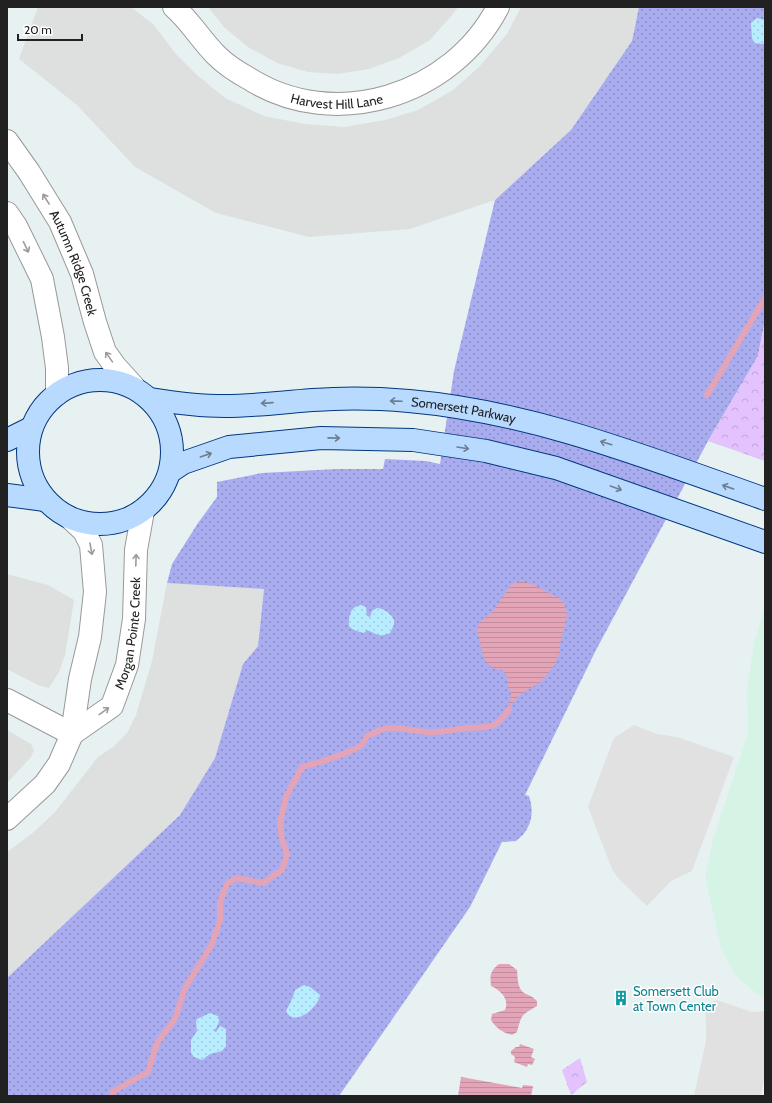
<svg xmlns="http://www.w3.org/2000/svg" width="772" height="1103" font-family="Cabin,sans-serif">
  <style>
    .residential { fill: #dedfdf }
    .commercial { fill: #d6f4e5 }
    .grass { fill: url(#grass-dots) }
    .sand { fill: url(#sand-dots) }
    .park { fill: url(#park-crowns) }
    .parking { fill: #e1e1e1 }
    .water { fill: url(#water-rules) }
    .lines { fill: none; stroke-linecap: round; stroke-linejoin: round }
    .stream { stroke: #e3a4b8; stroke-width: 6 }
    .minor-casing { stroke: #989898; stroke-width: 24 }
    .secondary-casing { stroke: #003680; stroke-width: 24 }
    .minor { stroke: #fff; stroke-width: 22 }
    .secondary { stroke: #b9daff; stroke-width: 22 }
    .oneway { stroke: #9b9b9b }
    .oneway2 { stroke: #6d7e90 }
    .labels { text-anchor: middle; dominant-baseline: central; stroke-width: 3; stroke-linejoin: round; paint-order: stroke }
    .street-label { font-size: 13px; fill: #212121; stroke: #fff }
    .culture-label { font-size: 13px; fill: #0d838f; stroke: #fff; text-anchor: start }
  </style>
  <defs>
    <pattern id="grass-dots" width="8" height="8" patternUnits="userSpaceOnUse"><rect width="8" height="8" fill="#aaacf0"/><path d="M2 2h.1M6 6h.1" fill="none" stroke="#8a8cc2" stroke-width="1.8" stroke-linecap="round"/></pattern>
    <pattern id="sand-dots" width="8" height="8" patternUnits="userSpaceOnUse"><rect width="8" height="8" fill="#b8ecff"/><path d="M2 2h.1M6 6h.1" fill="none" stroke="#9ecada" stroke-width="1.8" stroke-linecap="round"/></pattern>
    <pattern id="park-crowns" width="20" height="18" patternUnits="userSpaceOnUse"><rect width="20" height="18" fill="#e3c2fe"/><path d="M2 6a3 3 0 1 1 6 0M12 15a3 3 0 1 1 6 0" fill="none" stroke="#c2a6d9"/></pattern>
    <pattern id="water-rules" width="6" height="5" patternUnits="userSpaceOnUse"><rect width="6" height="5" fill="#e3a4b8"/><path d="M0 2.5h6" fill="none" stroke="#c28d9e"/></pattern>
  </defs>
  <rect width="100%" height="100%" fill="#e7f1f2"/>
  <!-- residential -->
  <g class="residential">
    <path d="M38,7H131L154,25L175,53L197,75L225,98L264,116L305,124L344,127L385,120L418,110L453,90L479,67L507,34L521,7H639L632,41L571,130L495,200L410,229L309,237L216,213L135,167L77,105L19,59Z"/>
    <path d="M208,7H458L453,14L430,40L399,58L369,69L338,74L308,72L277,63L248,47L224,27Z"/>
    <path d="M7,574L48,585L74,600L65,655L59,672L49,688L38,685L7,669Z"/>
    <path d="M167,583L264,589L258,646L243,664L215,758L180,815L7,978V852L34,832L55,812L98,757L113,747L127,733L136,715L152,661Z"/>
    <path d="M7,730L31,744L34,750L31,757L7,783Z"/>
  </g>
  <!-- commercial -->
  <path class="commercial" d="M765,606V998L757,994L735,975L721,948L705,877L713,840L748,733L747,689L754,643Z"/>
  <!-- grass -->
  <path class="grass" d="M639,7H765V320L758,356L708,441L596,650L525,795L529,796C535,814 531,830 516,841L502,842L470,907L339,1096H7V978L180,815L215,758L243,664L258,646L264,589L167,583L172,564L198,523L217,497V482L262,473L337,469H383L385,459L426,461L440,464L454,371L495,200L571,130L632,41Z"/>
  <!-- sand -->
  <g class="sand">
    <path d="M757,18L765,20V44L754,43L752,38L751,23Z"/>
    <path d="M361,605L366,607L367,616L370,617L372,611L377,608C385,609 390,613 394,620V625L390,633C379,638 377,634 367,630L364,633C360,632 352,630 350,627C348,625 349,622 349,620C350,611 352,607 361,605Z"/>
    <path d="M304,985L310,987L320,995C318,1008 294,1028 286,1011L293,997L295,990Z"/>
    <path d="M210,1013L218,1016C221,1022 217,1026 214,1031L216,1032L220,1026L226,1029V1046L222,1051L210,1054L202,1060L194,1057L191,1053V1040L197,1031L196,1022L197,1019Z"/>
  </g>
  <!-- park -->
  <g class="park">
    <path d="M765,320V461L708,441L758,356Z"/>
    <path d="M580,1058L587,1082L571,1095L562,1070Z"/>
  </g>
  <!-- parking -->
  <g class="parking">
    <path d="M634,725L657,734L677,737L734,757L692,871L671,881L647,906L618,878L612,869L588,807L614,738Z"/>
    <path d="M717,1000L752,1012L765,1011V1073L761,1096H694L706,1041V1026L705,1005Z"/>
  </g>
  <!-- water -->
  <g class="water">
    <path d="M521,581L533,584L562,600L566,608L567,617L560,644V652L554,666L542,681L518,696L509,709L511,692L507,686L508,677L502,670L492,668L486,662L482,652L477,630L479,623L492,612L511,585Z"/>
    <path d="M499,964H509L517,970C518,979 517,990 526,994C531,996 533,997 537,1001V1006C521,1016 522,1013 517,1032L512,1035C503,1033 496,1028 491,1020L492,1014L505,1010C510,999 500,990 491,986C490,975 490,971 499,964Z"/>
    <path d="M520,1044L534,1049L531,1057L535,1059L532,1065L528,1064L527,1067L514,1062L515,1057L511,1054V1051L516,1047H519Z"/>
    <path d="M461,1077L522,1088L523,1085L533,1086L531,1096H458Z"/>
  </g>
  <g class="lines">
    <!-- stream -->
    <g class="stream">
      <path d="M707,395L765,298"/>
      <path d="M112,1096V1092L148,1072L157,1043L175,1019L185,988L211,946L220,921V902L227,884L236,878L263,883L282,870L287,854L282,840L280,823L286,797L302,767C314,764 355,752 362,744C364,742 366,738 367,736C374,733 383,728 390,728C403,727 417,732 430,732C443,733 455,729 467,728C488,727 496,730 509,709"/>
    </g>
    <defs>
      <g id="minor">
        <path id="s1" d="M174,7C190,21 201,40 216,55C225,64 237,72 248,78C334,133 452,96 498,7"/>
        <path id="s2" d="M7,141L29,172L60,222L82,274L95,322L105,352L115,366L134,387"/>
        <path d="M7,213L16,226L42,279L53,337L57,368V394"/>
        <path d="M7,700L72,734"/>
        <path id="s3" d="M72,734L112,706L127,665L134,619L136,550L143,511"/>
        <path d="M7,819L45,784L59,764L72,734L80,679L90,637L95,592L91,545L84,531L70,518"/>
      </g>
      <g id="secondary">
        <circle cx="100" cy="452" r="72"/>
        <path id="s4" d="M150,399C175,403 200,406 225,406C261,406 297,400 333,399C357,398 385,399 409,401C534,412 648,458 765,499"/>
        <path d="M7,440L31,428"/>
        <path d="M171,471L183,463L229,447L321,438L413,440L486,451L556,468L765,542"/>
        <path d="M7,495L45,500"/>
      </g>
    </defs>
    <!-- minor casing -->
    <use href="#minor" class="minor-casing"/>
    <!-- secondary casing -->
    <use href="#secondary" class="secondary-casing"/>
    <!-- minor -->
    <use href="#minor" class="minor"/>
    <!-- secondary -->
    <use href="#secondary" class="secondary"/>
  </g>
  <!-- one-way arrows -->
  <defs><path id="oneway-shaft" d="M-6 0H5M1.5-3L5.5 0L1.5 3" fill="none" stroke-width="1.6" stroke-linecap="round" stroke-linejoin="round"/></defs>
  <g class="oneway">
    <use href="#oneway-shaft" transform="translate(46 199) rotate(-122)"/>
    <use href="#oneway-shaft" transform="translate(26 247) rotate(64)"/>
    <use href="#oneway-shaft" transform="translate(109 357) rotate(-125)"/>
    <use href="#oneway-shaft" transform="translate(91 549) rotate(80)"/>
    <use href="#oneway-shaft" transform="translate(136 560) rotate(-88)"/>
    <use href="#oneway-shaft" transform="translate(104 711) rotate(-36)"/>
  </g>
  <g class="oneway2">
    <use href="#oneway-shaft" transform="translate(396 401) rotate(-178)"/>
    <use href="#oneway-shaft" transform="translate(267 403) rotate(176)"/>
    <use href="#oneway-shaft" transform="translate(334 438) rotate(1)"/>
    <use href="#oneway-shaft" transform="translate(606 443) rotate(-163)"/>
    <use href="#oneway-shaft" transform="translate(463 448) rotate(9)"/>
    <use href="#oneway-shaft" transform="translate(206 455) rotate(-19)"/>
    <use href="#oneway-shaft" transform="translate(728 487) rotate(-161)"/>
    <use href="#oneway-shaft" transform="translate(616 488) rotate(20)"/>
  </g>
  <!-- icons -->
  <defs>
    <symbol id="building-bare" viewBox="-9 -9 18 18"><path d="M-4-6H4V6H1V3H-1V6H-4ZM-2.5-4.3h1.7v1.8h-1.7ZM.8-4.3h1.7v1.8H.8ZM-2.5-1h1.7V.8h-1.7ZM.8-1h1.7V.8H.8Z" fill="#0f9aa8" stroke="#fff" stroke-width="2.5" paint-order="stroke"/></symbol>
  </defs>
  <g fill-rule="evenodd">
    <use href="#building-bare" x="610" y="987" width="22" height="22"/>
  </g>
  <g class="labels">
    <!-- street labels -->
    <g class="street-label">
      <text stroke="none"><textPath href="#s1" startOffset="197">Harvest Hill Lane</textPath></text>
      <text stroke="none"><textPath href="#s2" startOffset="140">Autumn Ridge Creek</textPath></text>
      <text stroke="none"><textPath href="#s4" startOffset="315">Somersett Parkway</textPath></text>
      <text stroke="none"><textPath href="#s3" startOffset="124">Morgan Pointe Creek</textPath></text>
    </g>
    <!-- culture labels -->
    <g class="culture-label">
      <text x="633" y="991">Somersett Club<tspan x="633" dy="15">at Town Center</tspan></text>
    </g>
  </g>
  <!-- border -->
  <rect width="772" height="1103" fill="none" stroke="#212121" stroke-width="16"/>
  <!-- scale -->
  <path d="M18 34v6h64v-6" fill="none" stroke="#212121" stroke-width="2"/>
  <text x="24" y="34" font-size="12" fill="#212121" stroke="#ffffff" stroke-width="3" paint-order="stroke">20 m</text>
</svg>
